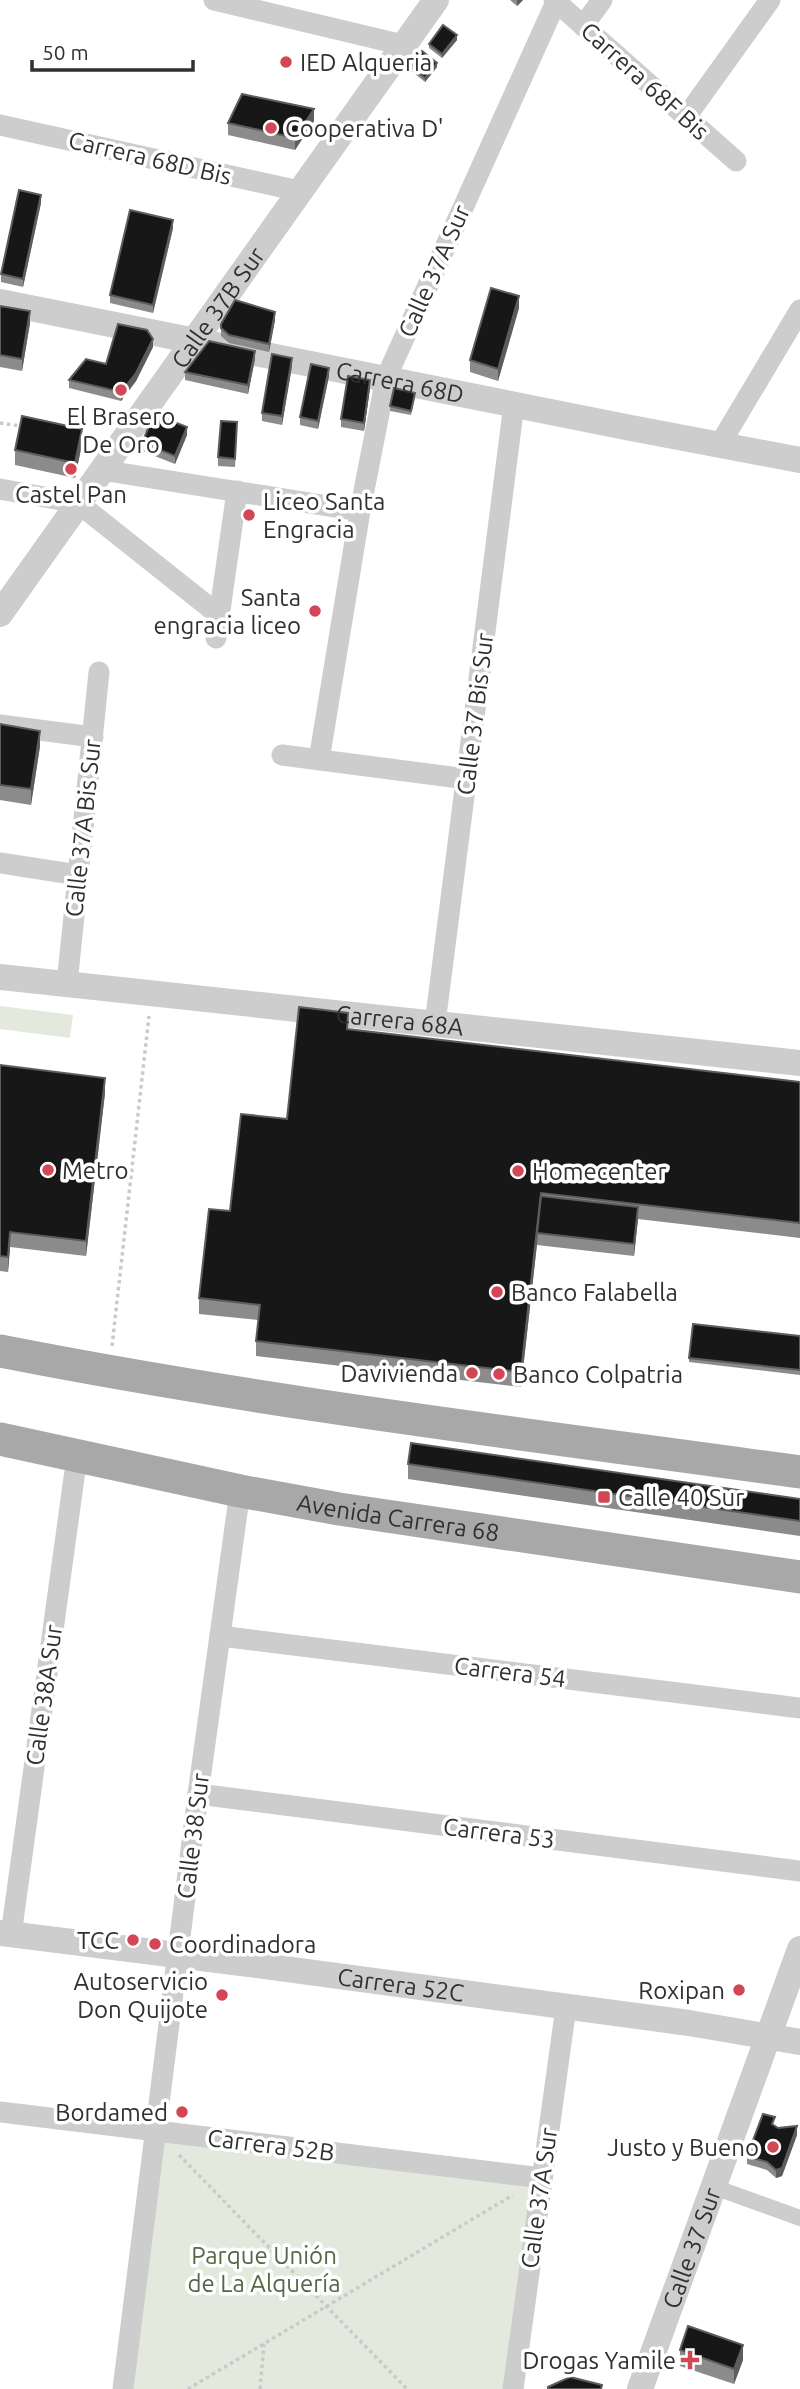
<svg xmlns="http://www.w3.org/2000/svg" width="800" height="2389" font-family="Ubuntu,sans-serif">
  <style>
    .green { fill: #e4e9dd }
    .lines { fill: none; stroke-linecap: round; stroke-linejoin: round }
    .path { stroke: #cacaca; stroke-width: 3.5; stroke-dasharray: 3.5 3.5; stroke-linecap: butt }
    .pedestrian { stroke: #cdcdcd; stroke-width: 16 }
    .minor { stroke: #cdcdcd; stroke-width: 21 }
    .tertiary { stroke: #cdcdcd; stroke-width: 26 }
    .primary { stroke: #a8a8a8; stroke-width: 33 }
    .wall { fill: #8b8b8b }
    .shaded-wall { fill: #5d5d5d }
    .building { fill: #171717; stroke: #5d5d5d; stroke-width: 2 }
    .poi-dot { fill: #d34655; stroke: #fff; stroke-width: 2.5 }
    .labels { text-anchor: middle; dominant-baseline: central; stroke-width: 7; stroke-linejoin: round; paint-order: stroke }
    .poi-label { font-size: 24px; fill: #303030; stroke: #fff; text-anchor: start }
    .street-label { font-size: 24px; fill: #303030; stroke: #fff }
    .park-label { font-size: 24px; fill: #556842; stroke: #fff }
  </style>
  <rect width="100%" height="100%" fill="#fff"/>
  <!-- green -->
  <g class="green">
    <path d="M0,1006L73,1015L70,1038L0,1029Z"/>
    <path d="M161,2137L538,2180L509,2389H127Z"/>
  </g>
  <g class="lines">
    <!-- path -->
    <g class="path">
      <path d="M0,423L22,426"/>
      <path d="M78,435L98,438"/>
      <path d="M112,1346L149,1016"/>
      <path d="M179,2155L407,2389"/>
      <path d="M188,2389L513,2195"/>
      <path d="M260,2389L264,2344"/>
    </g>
    <!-- pedestrian -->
    <path class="pedestrian" d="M714,2187L800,2218"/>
    <!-- minor -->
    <g class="minor">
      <path d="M214,0L403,45"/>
      <path d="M554,0L736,161"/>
      <path d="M583,26L602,0"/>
      <path d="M686,117L770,0"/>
      <path d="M0,125L299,191"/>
      <path d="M720,444L800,310"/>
      <path d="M101,470L360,511"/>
      <path d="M0,489L78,503L219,615"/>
      <path d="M216,638L237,491"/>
      <path d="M0,725L93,737"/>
      <path d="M282,755L467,779"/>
      <path d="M319,760L360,511L386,378L556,2"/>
      <path d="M0,863L78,875"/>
      <path d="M67,984L99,672"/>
      <path d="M435,1024L514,404"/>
      <path d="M220,1636L800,1708"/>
      <path d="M198,1794L800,1871"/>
      <path d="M11,1935L77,1456"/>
      <path d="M0,2112L542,2178"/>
      <path d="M123,2389L198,1794L240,1491"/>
      <path d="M513,2389L566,2007"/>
    </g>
    <!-- tertiary -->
    <g class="tertiary">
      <path id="s1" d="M0,302L631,428L800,460"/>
      <path id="s2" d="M0,614L436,0"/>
      <path id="s3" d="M0,977L800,1063"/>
      <path id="s4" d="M0,1933L241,1963L689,2023L800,2042"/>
      <path id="s5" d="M640,2389L800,1949"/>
    </g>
    <!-- primary -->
    <g class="primary">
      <path d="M0,1351C264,1403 533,1435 800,1472"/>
      <path id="s6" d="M0,1439L240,1491L339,1509L800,1577"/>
    </g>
  </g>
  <!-- wall -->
  <g class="wall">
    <path d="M510,0H523L517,6Z"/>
    <path d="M457,40L442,58L429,48V44Z"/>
    <path d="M410,66L437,67L425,82L410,70Z"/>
    <path d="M314,121L295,150L228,135V123Z"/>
    <path d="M41,203L23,287L1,282V274Z"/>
    <path d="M173,228L153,313L110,303V295Z"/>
    <path d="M0,306L30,323L22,371L0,367Z"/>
    <path d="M519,308L498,381L470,372V360Z"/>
    <path d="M275,320L269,352L229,343L221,336V324Z"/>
    <path d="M153,347L136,381L121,401L69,388V380L106,364Z"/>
    <path d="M255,359L248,394L185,380V372Z"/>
    <path d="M292,366L282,425L262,421V413Z"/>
    <path d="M329,376L318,429L300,425V417Z"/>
    <path d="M370,388L364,431L341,427V419Z"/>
    <path d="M415,397L411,415L390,411V406Z"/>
    <path d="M237,430L235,467L218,466V457Z"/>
    <path d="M187,435L175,464L142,451V443Z"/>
    <path d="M82,444L75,478L15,465V450Z"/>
    <path d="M0,724L40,746L31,805L0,800Z"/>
    <path d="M348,1029L800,1082V1238L638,1219L634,1256L537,1245V1244L521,1387L256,1356V1341L258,1320L199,1314V1298L230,1211L287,1119Z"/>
    <path d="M0,1065L105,1093L86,1256L10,1247L8,1272L0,1271Z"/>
    <path d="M800,1336V1375L689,1362V1358Z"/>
    <path d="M408,1464L800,1499V1536L408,1479Z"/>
    <path d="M775,2126L797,2135L782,2176L776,2178L767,2170L747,2164V2156Z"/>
    <path d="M680,2350L743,2360L734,2384L680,2366Z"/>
  </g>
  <!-- shaded-wall -->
  <g class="shaded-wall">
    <path d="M517,0H523L517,6Z"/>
    <path d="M457,35V40L442,58V54Z"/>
    <path d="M437,63V67L425,82V78Z"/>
    <path d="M314,109V121L295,150V138Z"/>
    <path d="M41,195V203L23,287V279Z"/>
    <path d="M173,220V228L153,313V305Z"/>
    <path d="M519,296V308L498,381V369Z"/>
    <path d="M30,311V323L22,371V359Z"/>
    <path d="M275,312V320L269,352V344Z"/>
    <path d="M153,339V347L136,381L121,401V392Z"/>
    <path d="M255,351V359L248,394V385Z"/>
    <path d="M292,358V366L282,425V416Z"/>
    <path d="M329,368V376L318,429V421Z"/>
    <path d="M370,380V388L364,431V423Z"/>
    <path d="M187,427V435L175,464V456Z"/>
    <path d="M82,429V444L75,478V463Z"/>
    <path d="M40,731V746L31,805V789Z"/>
    <path d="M105,1078V1093L86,1256V1241Z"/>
    <path d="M541,1193L537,1244L521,1387V1372Z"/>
    <path d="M638,1207V1219L634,1256V1244Z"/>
    <path d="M10,1232V1247L8,1272V1257Z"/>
    <path d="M797,2126V2135L782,2176L776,2178V2170Z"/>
    <path d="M743,2345V2360L734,2384V2369Z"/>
  </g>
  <!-- building -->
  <g class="building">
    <path d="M443,25L457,35L442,54L429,44Z"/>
    <path d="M422,51L437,63L425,78L410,66Z"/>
    <path d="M242,94L314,109L295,138L228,123Z"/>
    <path d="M19,190L41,195L23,279L1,274Z"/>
    <path d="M130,210L173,220L153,305L110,295Z"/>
    <path d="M491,288L519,296L498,369L470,360Z"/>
    <path d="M235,300L275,312L269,344L229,335L221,328V324Z"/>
    <path d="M0,306L30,311L22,359L0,355Z"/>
    <path d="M118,324L147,330L153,339L136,373L121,392L69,380L86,359L106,364Z"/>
    <path d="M209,341L255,351L248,385L185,372Z"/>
    <path d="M272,354L292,358L282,416L262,413Z"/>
    <path d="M311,364L329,368L318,421L300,417Z"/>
    <path d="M348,376L370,380L364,423L341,419Z"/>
    <path d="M394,388L415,393L411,411L390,406Z"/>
    <path d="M154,414L187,427L175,456L142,443Z"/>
    <path d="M22,416L82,429L75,463L15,450Z"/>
    <path d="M221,421L237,422L235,459L218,457Z"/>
    <path d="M0,724L40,731L31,789L0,785Z"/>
    <path d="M299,1007L348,1013L347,1029L800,1082V1223L541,1193L521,1372L256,1341L260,1305L199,1298L209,1209L230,1211L241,1114L287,1119Z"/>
    <path d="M0,1065L105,1078L86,1241L10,1232L8,1257L0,1256Z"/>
    <path d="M541,1196L638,1207L634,1244L537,1233Z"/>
    <path d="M693,1324L800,1336V1370L689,1358Z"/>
    <path d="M411,1443L800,1499V1521L408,1464Z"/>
    <path d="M763,2114L775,2117L772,2124L778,2128L797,2126L782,2168L776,2170L767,2162L747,2156Z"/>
    <path d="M688,2326L743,2345L734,2369L680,2350Z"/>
    <path d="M570,2377L602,2385L601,2389H548V2387Z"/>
  </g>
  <!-- markers -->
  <g class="poi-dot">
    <circle cx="286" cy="62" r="7"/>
    <circle cx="271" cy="128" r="7"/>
    <circle cx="121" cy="390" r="7"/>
    <circle cx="71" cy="469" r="7"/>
    <circle cx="249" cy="515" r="7"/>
    <circle cx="315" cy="611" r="7"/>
    <circle cx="48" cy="1170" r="7"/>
    <circle cx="518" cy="1171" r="7"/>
    <circle cx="497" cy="1292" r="7"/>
    <circle cx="472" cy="1373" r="7"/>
    <circle cx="499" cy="1374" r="7"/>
    <rect x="597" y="1490" width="14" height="14" rx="3.5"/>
    <circle cx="133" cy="1940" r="7"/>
    <circle cx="155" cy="1944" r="7"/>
    <circle cx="739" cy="1990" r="7"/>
    <circle cx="222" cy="1995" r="7"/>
    <circle cx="182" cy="2112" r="7"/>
    <circle cx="773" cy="2147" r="7"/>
    <path d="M686.5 2349.5h7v7h7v7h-7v7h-7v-7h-7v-7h7z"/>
  </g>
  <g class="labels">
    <!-- poi labels -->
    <g class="poi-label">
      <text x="300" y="62">IED Alqueria</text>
      <text x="285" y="128">Cooperativa D'</text>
      <text x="121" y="416" text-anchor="middle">El Brasero<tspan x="121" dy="28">De Oro</tspan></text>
      <text x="71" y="494" text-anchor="middle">Castel Pan</text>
      <text x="263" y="501">Liceo Santa<tspan x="263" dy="28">Engracia</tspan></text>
      <text x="301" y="597" text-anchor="end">Santa<tspan x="301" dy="28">engracia liceo</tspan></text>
      <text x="62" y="1170">Metro</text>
      <text x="532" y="1171">Homecenter</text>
      <text x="511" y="1292">Banco Falabella</text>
      <text x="458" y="1373" text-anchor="end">Davivienda</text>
      <text x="513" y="1374">Banco Colpatria</text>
      <text x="618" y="1497">Calle 40 Sur</text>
      <text x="119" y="1940" text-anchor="end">TCC</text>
      <text x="169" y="1944">Coordinadora</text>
      <text x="208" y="1981" text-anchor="end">Autoservicio<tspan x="208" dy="28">Don Quijote</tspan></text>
      <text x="725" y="1990" text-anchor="end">Roxipan</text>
      <text x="168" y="2112" text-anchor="end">Bordamed</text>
      <text x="759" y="2147" text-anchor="end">Justo y Bueno</text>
      <text x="676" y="2360" text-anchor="end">Drogas Yamile</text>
    </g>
    <!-- street labels -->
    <g class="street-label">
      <text transform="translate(645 81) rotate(42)">Carrera 68F Bis</text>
      <text transform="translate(150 158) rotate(13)">Carrera 68D Bis</text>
      <text transform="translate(434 271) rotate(-66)">Calle 37A Sur</text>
      <text stroke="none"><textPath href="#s2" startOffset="376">Calle 37B Sur</textPath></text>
      <text stroke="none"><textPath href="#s1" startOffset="408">Carrera 68D</textPath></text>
      <text transform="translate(475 714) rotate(-83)">Calle 37 Bis Sur</text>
      <text transform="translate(83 828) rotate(-84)">Calle 37A Bis Sur</text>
      <text stroke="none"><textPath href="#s3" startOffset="402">Carrera 68A</textPath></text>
      <text stroke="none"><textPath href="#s6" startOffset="406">Avenida Carrera 68</textPath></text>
      <text transform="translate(510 1672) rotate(7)">Carrera 54</text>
      <text transform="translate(44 1695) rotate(-82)">Calle 38A Sur</text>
      <text transform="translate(499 1833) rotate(7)">Carrera 53</text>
      <text transform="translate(193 1836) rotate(-83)">Calle 38 Sur</text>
      <text stroke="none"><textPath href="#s4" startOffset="404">Carrera 52C</textPath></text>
      <text transform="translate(271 2145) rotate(7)">Carrera 52B</text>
      <text transform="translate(539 2198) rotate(-82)">Calle 37A Sur</text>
      <text stroke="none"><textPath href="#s5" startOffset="150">Calle 37 Sur</textPath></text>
    </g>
    <!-- park labels -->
    <g class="park-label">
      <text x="264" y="2255">Parque Unión<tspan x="264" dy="28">de La Alquería</tspan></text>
    </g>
  </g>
  <!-- scale -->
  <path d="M32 60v10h161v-10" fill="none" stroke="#303030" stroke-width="3.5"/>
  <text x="42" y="60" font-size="21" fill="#303030" stroke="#ffffff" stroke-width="5" paint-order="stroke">50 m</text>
</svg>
